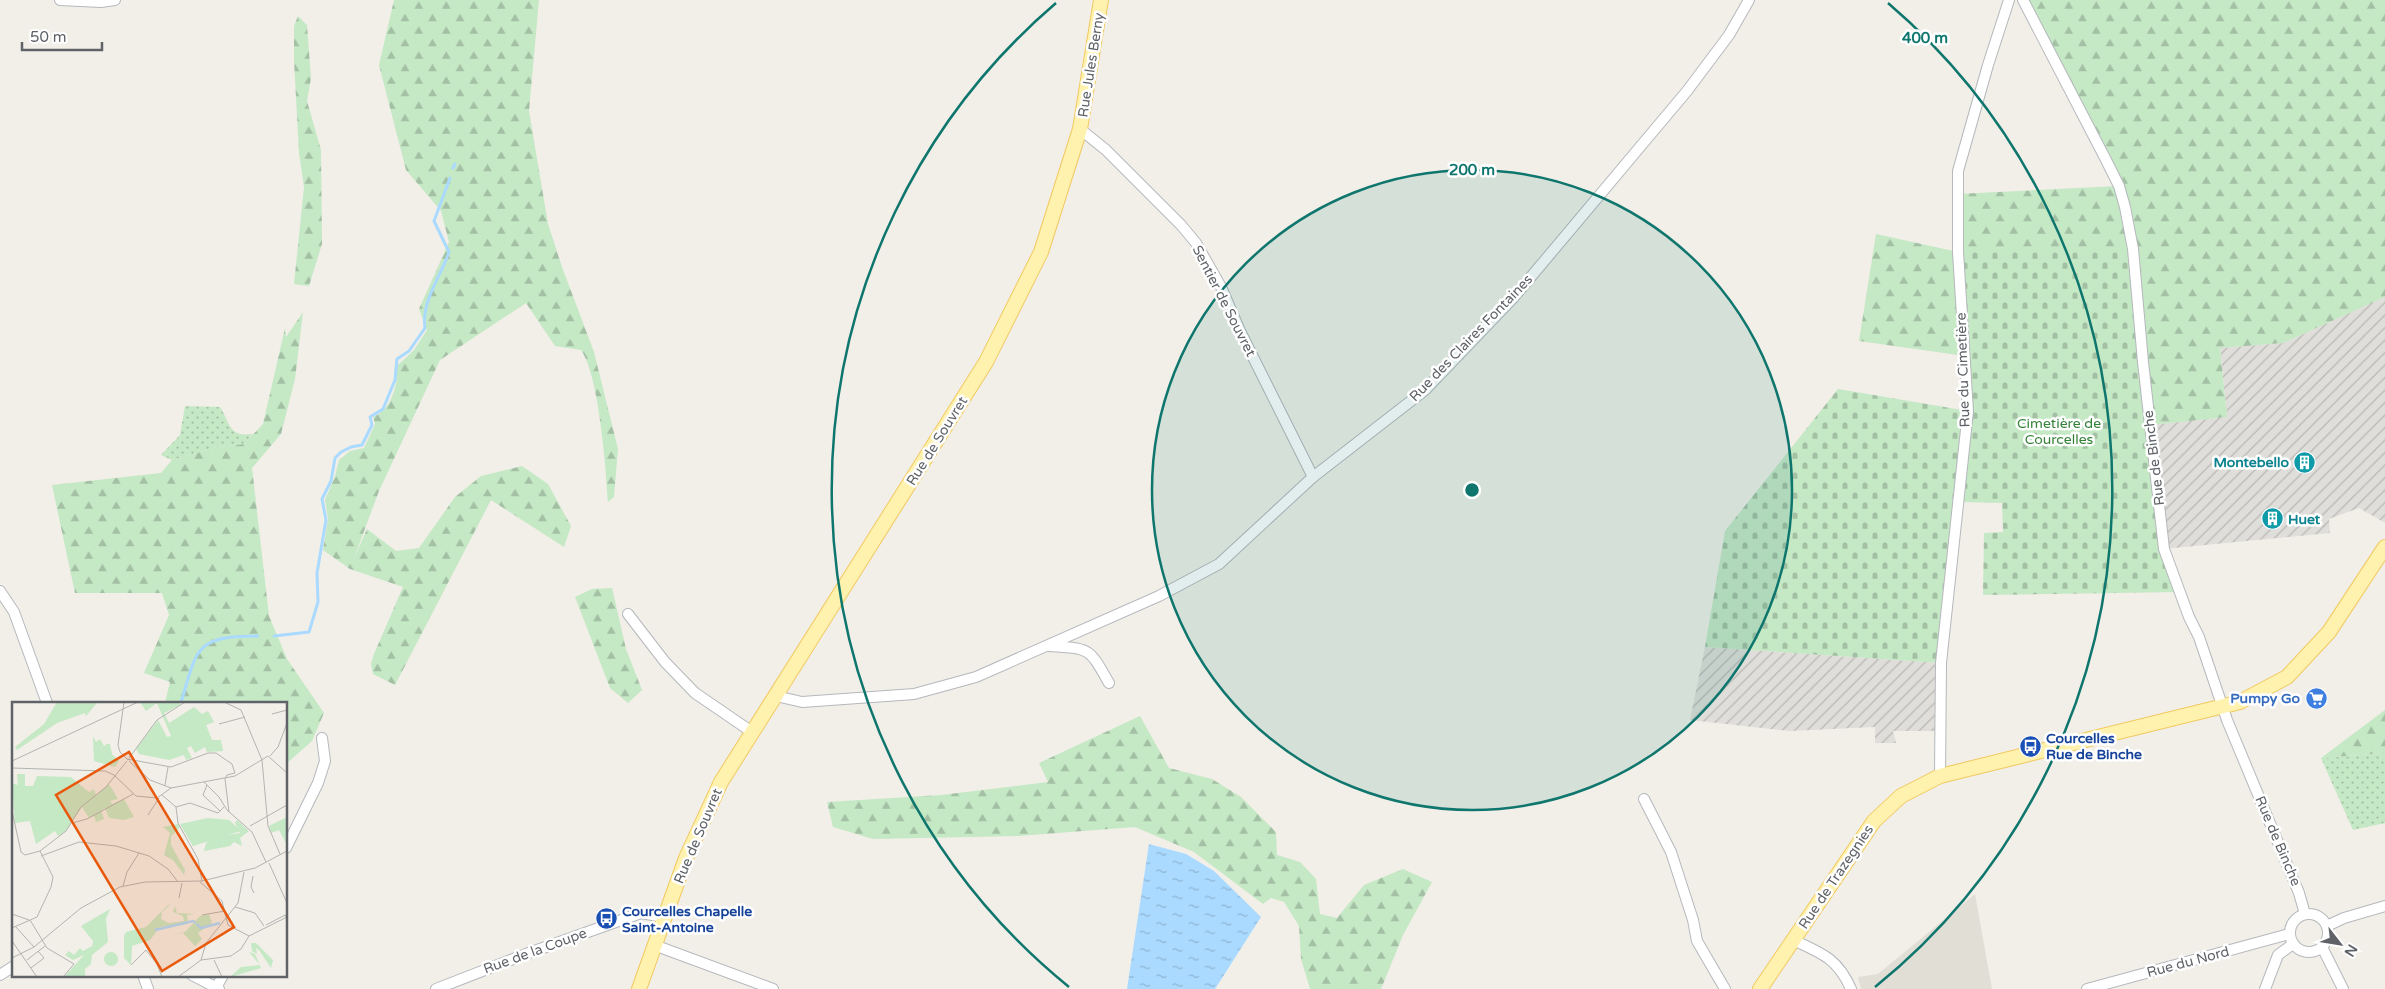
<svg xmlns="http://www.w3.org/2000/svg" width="2385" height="989" font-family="'Varela Round',sans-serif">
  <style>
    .industrial { fill: url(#industrial-furrows) }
    .education { fill: #e1ded6 }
    .grass { fill: url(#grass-dots) }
    .forest { fill: url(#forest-firs) }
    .cemetery { fill: url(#cemetery-stones) }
    .water { fill: url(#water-ripples) }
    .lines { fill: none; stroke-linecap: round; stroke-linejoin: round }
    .stream { stroke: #aadaff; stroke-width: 3 }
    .minor-casing { stroke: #b5b8bc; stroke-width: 12 }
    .major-casing { stroke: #f2c960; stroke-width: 16 }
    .minor { stroke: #fff; stroke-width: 10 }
    .major { stroke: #fff2af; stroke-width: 14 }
    .ring { fill: none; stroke: #0f766e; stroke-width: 2.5 }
    .labels { text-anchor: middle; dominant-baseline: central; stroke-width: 5; stroke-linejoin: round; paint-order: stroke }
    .street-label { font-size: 14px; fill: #5f6368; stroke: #fff }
    .park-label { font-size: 14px; fill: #348238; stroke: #fff }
    .culture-label { font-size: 14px; font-weight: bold; fill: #0d838f; stroke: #fff; text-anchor: end }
    .shop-label { font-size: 14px; font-weight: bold; fill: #366cbe; stroke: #fff; text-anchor: end }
    .transit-label { font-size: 14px; font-weight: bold; fill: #164399; stroke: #fff; text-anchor: start }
    .inset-river { fill: none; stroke: #aadaff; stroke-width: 2.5 }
    .inset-road { fill: none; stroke: #b3b3b1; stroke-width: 1 }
    .view { fill: #e8590c; fill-opacity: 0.15; stroke: #e8590c; stroke-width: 2.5 }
    .inset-edge { fill: none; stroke: #5f6368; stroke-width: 2.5 }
    .centre { fill: #0f766e; stroke: #fff; stroke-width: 2.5 }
    .ring-label { font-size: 15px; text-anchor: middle; font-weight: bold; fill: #0f766e; stroke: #fff; stroke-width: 5; stroke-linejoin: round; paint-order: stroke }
  </style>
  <defs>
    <pattern id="industrial-furrows" width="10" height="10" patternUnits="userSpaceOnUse" patternTransform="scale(1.25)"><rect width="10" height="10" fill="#e0deda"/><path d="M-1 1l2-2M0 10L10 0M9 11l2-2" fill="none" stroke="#b9b8b5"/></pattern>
    <pattern id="grass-dots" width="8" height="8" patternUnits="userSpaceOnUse" patternTransform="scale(1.25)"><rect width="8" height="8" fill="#c5e8c5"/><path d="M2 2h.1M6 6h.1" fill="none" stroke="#a3c0a4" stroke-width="1.8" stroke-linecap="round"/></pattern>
    <pattern id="forest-firs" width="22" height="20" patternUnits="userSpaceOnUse" patternTransform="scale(1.25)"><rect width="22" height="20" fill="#c5e8c5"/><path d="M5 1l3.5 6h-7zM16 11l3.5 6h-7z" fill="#a3c0a4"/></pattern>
    <pattern id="cemetery-stones" width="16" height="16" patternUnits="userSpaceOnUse" patternTransform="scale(1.25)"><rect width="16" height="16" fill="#c5e8c5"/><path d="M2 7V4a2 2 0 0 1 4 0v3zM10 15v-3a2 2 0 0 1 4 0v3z" fill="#a3c0a4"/></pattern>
    <pattern id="water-ripples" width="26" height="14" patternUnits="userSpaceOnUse" patternTransform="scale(1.25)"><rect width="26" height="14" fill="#aadaff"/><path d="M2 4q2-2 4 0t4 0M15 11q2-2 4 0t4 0" fill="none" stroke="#8eb4d2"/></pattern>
  </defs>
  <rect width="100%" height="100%" fill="#f1efe8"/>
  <!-- industrial -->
  <g class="industrial">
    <path d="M2385,297V523L2359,508L2329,519L2330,533L2164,549L2150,425L2227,417L2220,348L2283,343Z"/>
    <path d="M1705,647L1941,663L1939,731H1893L1896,743H1875V727L1790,731L1690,720Z"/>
  </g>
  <!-- education -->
  <path class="education" d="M1975,894L1992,989H1861L1858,977L1878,974Z"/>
  <!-- grass -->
  <g class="grass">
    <path d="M185,406L220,407C231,424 228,437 253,434L244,444L217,447L172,460L161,455L180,435Z"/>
    <path d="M2385,753V823L2353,830L2321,758Z"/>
  </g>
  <!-- forest -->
  <g class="forest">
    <path d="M394,0H539L529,111L548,224L562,267L594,352L618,449L614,497L608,502C606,468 599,375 581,350L555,346L526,303L440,360L379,491L354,558L367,529L396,551L419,548L455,497L481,476L522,466L548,484L571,526L564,547L491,500L395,685L373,674L371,664L374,654L403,587L350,569L323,550L328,519L325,500L335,476L339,460L350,451L364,448L375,424L373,417C392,409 398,385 397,366L414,350L427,330L419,309L449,242L441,211L406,170L379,65Z"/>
    <path d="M2023,0H2385V297L2283,343L2220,348L2227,417L2150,425L1965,356L1859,341L1876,234L1958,252L1957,194L2118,186Z"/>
    <path d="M298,16L307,25L311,78L307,101L321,150L322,244L309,286L294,284L304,187L299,153L294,61V26Z"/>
    <path d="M303,312L295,379L281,434L252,468L269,616L287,659L324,713L312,741L286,764V703H165L170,682L144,673L169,615L162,593H75L52,485L161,473L172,460L217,447L244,444L263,424L285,328L286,337Z"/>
    <path d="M612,588L626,649L642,690L628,703L610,688L575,597L592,589Z"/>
    <path d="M2385,710V753L2321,758Z"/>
    <path d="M1140,716L1169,768L1212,779L1241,797L1276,832L1277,855L1300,862L1316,879L1320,914L1337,918L1364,885L1403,869L1432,882L1403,935L1381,989H1310L1301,959L1299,926L1284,902L1271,898L1263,904L1194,852L1135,827L1018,836L873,839L833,827L827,802L941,795L1048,782L1039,763Z"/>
  </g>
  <!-- cemetery -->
  <path class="cemetery" d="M2133,249L2164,549L2180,592L1983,595L1984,533L2003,532L2002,503L1960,502L1941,663L1705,647L1725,531L1838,389L1968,411L1958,252Z"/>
  <!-- water -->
  <path class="water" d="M1149,844L1186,854L1214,871L1261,917L1215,989H1127Z"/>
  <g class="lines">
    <!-- stream -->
    <g class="stream">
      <path d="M453,168L455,164"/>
      <path d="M274,636L309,632L318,602L317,573L326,520L322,499L331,481L335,458L341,452L351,447L362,445L372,425L370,417L383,409L395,380L397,359L409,351L425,328C421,302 441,276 449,252L434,221L450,178"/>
      <path d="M181,703C197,648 195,636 258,636"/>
    </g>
    <defs>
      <g id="minor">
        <path d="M60,0L101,2L115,0"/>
        <path d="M2023,0L2105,158L2119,186L2125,207L2133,249L2143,362L2164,549L2189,617L2199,637L2227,720L2299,893L2305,914"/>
        <path d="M1080,129L1106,150L1181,225L1196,243L1221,287L1240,331L1313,477"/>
        <path d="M0,591L14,612L47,703"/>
        <path d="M628,614L665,662L695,693L752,732"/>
        <path d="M1049,646C1090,649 1088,646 1109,683"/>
        <path d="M776,696L802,702L914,694L976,677L1159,596L1219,564L1313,477L1425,390L1514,297L1687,91L1729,35L1749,0"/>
        <path d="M1940,776L1941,663L1968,411L1958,252V171L1988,65L2009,0"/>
        <path d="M1644,799L1671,852L1693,920L1697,941L1725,989"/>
        <path d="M286,848L318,783L325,761L322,738"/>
        <circle cx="2309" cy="933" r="19"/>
        <path d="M2327,926L2344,918L2385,906"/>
        <path d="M1793,940C1822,953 1838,959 1851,989"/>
        <path d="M654,945L773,989"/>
        <path d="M2322,947L2343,989"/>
        <path d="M0,975L14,966"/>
        <path d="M143,975L148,989"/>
        <path d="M192,975L219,989"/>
        <path d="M216,988L223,975"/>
        <path d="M436,989L526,954L641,913L664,917"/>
        <path d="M2087,989L2289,934"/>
        <path d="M2265,989L2278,955L2293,944"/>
      </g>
      <g id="major">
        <path d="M639,989L686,858L721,782L986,362L1041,252L1080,129L1101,0"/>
        <path d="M1760,989L1874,821L1901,796L1940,776L2240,702L2287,677L2329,632L2385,547"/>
      </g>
    </defs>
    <!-- minor casing -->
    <use href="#minor" class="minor-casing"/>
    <!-- major casing -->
    <use href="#major" class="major-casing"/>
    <!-- minor -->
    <use href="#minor" class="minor"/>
    <!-- major -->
    <use href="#major" class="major"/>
  </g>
  <!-- distance rings -->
  <circle cx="1472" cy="490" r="320" fill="#0f766e" fill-opacity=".12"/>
  <g class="ring">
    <circle cx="1472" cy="490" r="320"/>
    <path d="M1069 987A640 640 0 0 1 1056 3M1888 3A640 640 0 0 1 1875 987"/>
  </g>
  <!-- icons -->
  <defs>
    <symbol id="building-disc" viewBox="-11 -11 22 22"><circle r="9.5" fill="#0f9aa8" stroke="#fff"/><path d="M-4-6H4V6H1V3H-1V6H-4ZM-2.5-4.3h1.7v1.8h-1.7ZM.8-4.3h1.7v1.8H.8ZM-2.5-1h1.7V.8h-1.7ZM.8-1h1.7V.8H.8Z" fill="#fff"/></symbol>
    <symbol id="supermarket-disc" viewBox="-11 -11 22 22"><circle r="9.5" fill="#3f7fe0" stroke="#fff"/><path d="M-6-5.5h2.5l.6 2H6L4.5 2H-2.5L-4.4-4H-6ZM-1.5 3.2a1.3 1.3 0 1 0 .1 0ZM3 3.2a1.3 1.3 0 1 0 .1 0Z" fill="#fff"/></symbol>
    <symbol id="bus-disc" viewBox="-11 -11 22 22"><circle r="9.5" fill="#1a4fb4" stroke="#fff"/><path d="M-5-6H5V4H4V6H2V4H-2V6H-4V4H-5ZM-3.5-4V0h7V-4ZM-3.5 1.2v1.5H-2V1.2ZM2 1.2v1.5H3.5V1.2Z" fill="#fff"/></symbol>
  </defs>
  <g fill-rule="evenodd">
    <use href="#building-disc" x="2292" y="450" width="25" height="25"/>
    <use href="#building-disc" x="2260" y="506" width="25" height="25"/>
    <use href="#supermarket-disc" x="2304" y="686" width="25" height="25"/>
    <use href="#bus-disc" x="2018" y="734" width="25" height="25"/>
    <use href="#bus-disc" x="594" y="906" width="25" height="25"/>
  </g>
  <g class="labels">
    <!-- street labels -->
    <g class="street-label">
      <text transform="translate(1091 65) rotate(-81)">Rue Jules Berny</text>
      <text transform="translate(1224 301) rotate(63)">Sentier de Souvret</text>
      <text transform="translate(1471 338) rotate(-46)">Rue des Claires Fontaines</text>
      <text transform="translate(1963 370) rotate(-92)">Rue du Cimetière</text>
      <text transform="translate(937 441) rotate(-58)">Rue de Souvret</text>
      <text transform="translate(2154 458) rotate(-97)">Rue de Binche</text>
      <text transform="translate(698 836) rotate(-67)">Rue de Souvret</text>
      <text transform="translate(2278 841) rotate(67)">Rue de Binche</text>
      <text transform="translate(1836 877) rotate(-56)">Rue de Trazegnies</text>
      <text transform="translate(535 951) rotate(-20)">Rue de la Coupe</text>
      <text transform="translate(2188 962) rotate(-15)">Rue du Nord</text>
    </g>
    <!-- park labels -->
    <g class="park-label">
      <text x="2059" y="423">Cimetière de<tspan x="2059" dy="16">Courcelles</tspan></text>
    </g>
    <!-- culture labels -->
    <g class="culture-label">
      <text x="2289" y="462">Montebello</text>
      <text x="2288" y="519" text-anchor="start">Huet</text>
    </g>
    <!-- shop labels -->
    <g class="shop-label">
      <text x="2300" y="698">Pumpy Go</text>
    </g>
    <!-- transit labels -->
    <g class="transit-label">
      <text x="2046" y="738">Courcelles<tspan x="2046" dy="16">Rue de Binche</tspan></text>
      <text x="622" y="911">Courcelles Chapelle<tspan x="622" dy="16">Saint-Antoine</tspan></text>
    </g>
  </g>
  <!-- overview -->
  <g transform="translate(12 702)">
    <rect width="275" height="275" fill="#f1efe8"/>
    <path d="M128,0H167L168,3L152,11L157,21L182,5L190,12L196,9L202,20L194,23L200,38H209L211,49L195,50L193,45L183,51L179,44L175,46L180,56L174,58L172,53L157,58L127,52L124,47L146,18L155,35L159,34L145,1L134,9ZM95,42H98L100,52L107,59L103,65L89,46ZM196,116L217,118L229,129L181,144L168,122Z" fill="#c5e8c5"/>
    <path d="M45,0L85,1L74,14L73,11L45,21L5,48L3,45L32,22ZM81,34L84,40L88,37L92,44L89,46L103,65L82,59ZM5,72H13V84H21L25,74L59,75L77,90L82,87L92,117L84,120L82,114L77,116L70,105L53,130L46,134L43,129L24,142L18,119L3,121L0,81L6,83ZM225,118L237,129L228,136L230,144L222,140L218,144L192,149L194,141L204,135L228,131L223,121ZM166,122L168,125L159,134V143L173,168L172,173L161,158L152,153L158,131L151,125ZM159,202L150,210L149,217L157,221L172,219L171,214L161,210L163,204L165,211L183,212L175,213L176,221L172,223L148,225L138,238L120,244L119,263L112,256V234L114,230L134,225L155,204ZM98,207L94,217L96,240L80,253L79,262L73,267V275H52L72,253L61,258L53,253L57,249L62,253L68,246L71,249L80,244L81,239L69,224ZM197,212L200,221L186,231L190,237L183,244L171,231L159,233L173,230L188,214ZM239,241H244L261,258L259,266L247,248L244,246L245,252L240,249ZM237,250L243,252L249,266L218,275L229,265L248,263Z" fill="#c5e8c5"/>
    <path d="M97,82L106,97L98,99L100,102L112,97L122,115L112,118L97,116L93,106L81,114L74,101Z" fill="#c5e8c5"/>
    <path d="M275,115V143L267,128L259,131L257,124Z" fill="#c5e8c5"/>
    <path d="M92 257a7 7 0 1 1 14 0a7 7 0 1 1-14 0Z" fill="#c5e8c5"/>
    <path class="inset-river" d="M185,222L189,226L208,221M143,228L181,219L184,221"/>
    <path class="inset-road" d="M112,0L106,43L108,50L115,57M212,0L229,8L250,58L256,124L268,152M260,12L275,8M207,22L233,15M258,54L266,45L275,21M117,56L145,18L173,0M118,58L115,57L159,65L196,51H204L220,62L223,71L215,73L213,77L217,110M0,59L126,0M117,59L138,78L159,86M0,66L93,69L102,73L124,94L145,96L159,86L223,74L256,54L275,71M192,80L207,95L215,108L240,130L254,160M153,83L156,65M195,83L191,93L208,109M150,93L164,105L166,121L186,157L190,179M164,105L178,101L206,111L212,105M0,109L9,150L13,153L28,149M136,113L147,96M60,121L75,117L121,92M238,124L275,103M28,149L54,129L69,105L94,85L115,59M29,154L67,140L104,144L137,154L156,167L166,180M257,161L275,201M241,174L239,185L242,191M188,180L210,199L216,223M111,184L115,170L127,151M167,196L170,181M223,205L243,211L252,224M0,212L17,218M190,213L213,209M18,218L35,246L62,262L51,275M216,223L237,234M254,223L273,213L275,216M3,224L22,245M0,226L25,215L39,185L41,175L28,149M0,239L25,275M0,256L22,245L69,206L108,185L133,180L190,179L243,166L275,149M15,258L33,244M189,258L194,241L226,201L232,170M189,258L219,254L229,247L237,234L275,215M202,258L210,275M119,263L134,248L145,262L150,275M19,266L32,256L26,249M166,275L189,258"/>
    <path class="view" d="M117,50L222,225L150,269L44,93Z"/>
    <rect width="275" height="275" class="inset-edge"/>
  </g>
  <circle cx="1472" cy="490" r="8" class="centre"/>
  <g class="ring-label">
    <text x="1925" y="43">400 m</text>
    <text x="1472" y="175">200 m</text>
  </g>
  <!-- north arrow -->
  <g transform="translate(2340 944) rotate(121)" stroke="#ffffff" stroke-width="4" paint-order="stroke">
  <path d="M0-4L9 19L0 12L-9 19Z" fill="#5f6368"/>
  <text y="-8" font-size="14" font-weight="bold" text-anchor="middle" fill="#5f6368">N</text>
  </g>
  <!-- scale -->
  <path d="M22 42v8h80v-8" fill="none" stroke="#5f6368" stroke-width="2.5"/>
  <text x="30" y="42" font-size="15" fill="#5f6368" stroke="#ffffff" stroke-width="4" paint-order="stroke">50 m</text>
</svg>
